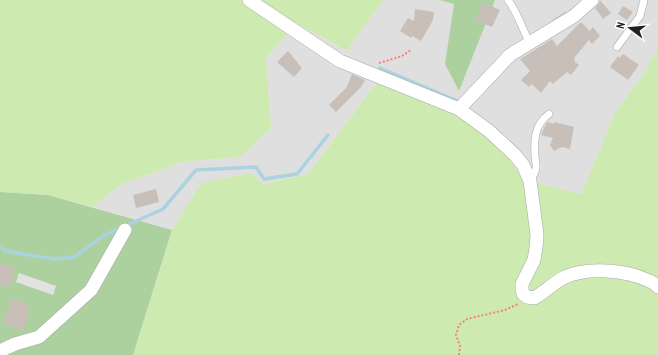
<svg xmlns="http://www.w3.org/2000/svg" width="658" height="355" font-family="'PT Sans Narrow',sans-serif">
  <style>
    .residential { fill: #e0dfdf }
    .grass { fill: #cdebb0 }
    .forest { fill: #add19e }
    .parking { fill: #e2e2e2 }
    .lines { fill: none; stroke-linecap: round; stroke-linejoin: round }
    .stream { stroke: #aad3df; stroke-width: 3.5 }
    .building { fill: #c7bfb8 }
    .lane-casing { stroke: #a9a9a9; stroke-width: 8 }
    .street-casing { stroke: #a9a9a9; stroke-width: 14 }
    .path { stroke: #fa8072; stroke-width: 2; stroke-dasharray: 2 2; stroke-linecap: butt }
    .lane { stroke: #fff; stroke-width: 7 }
    .street { stroke: #fff; stroke-width: 13 }
  </style>
  <rect width="100%" height="100%" fill="#f2efe9"/>
  <!-- residential -->
  <path class="residential" d="M383,0H658V47L643,75L616,111L581,194L522,179L507,152L378,81L308,174L263,184L201,183L172,230L92,207L120,185L181,162L240,157L271,128L266,58L296,23L347,51Z"/>
  <!-- grass -->
  <g class="grass">
    <path d="M0,0H383L347,51L296,23L266,58L271,128L240,157L181,162L120,185L92,207L48,195L0,192Z"/>
    <path d="M658,47V355H133L172,230L201,183L251,173L263,184L308,174L378,81L462,117L507,152L522,179L581,194L616,111L643,75Z"/>
  </g>
  <!-- forest -->
  <g class="forest">
    <path d="M440,0H495L459,91L445,64L454,4Z"/>
    <path d="M0,192L48,195L172,230L133,355H0Z"/>
  </g>
  <!-- parking -->
  <path class="parking" d="M19,273L56,286L53,295L16,282Z"/>
  <g class="lines">
    <!-- stream -->
    <g class="stream">
      <path d="M554,21L565,14"/>
      <path d="M380,68L460,102"/>
      <path d="M0,247L5,251L54,259L74,257L103,236L163,209L196,170L256,167L264,179L297,174L328,135"/>
    </g>
  </g>
  <!-- building -->
  <g class="building">
    <path d="M600,0L611,13L603,19L595,8L599,3Z"/>
    <path d="M483,2L500,10L492,27L475,20Z"/>
    <path d="M623,6L633,12L627,20L618,14Z"/>
    <path d="M415,9L434,12L433,20L421,41L412,36L411,38L400,31L408,18L414,21Z"/>
    <path d="M581,22L590,31L593,27L600,36L592,44L589,40L574,58L575,60L574,61L579,65L571,75L567,72L553,84L550,81L541,93L532,84L529,87L521,80L530,71L520,59L552,39L557,46Z"/>
    <path d="M288,51L302,68L294,77L277,62Z"/>
    <path d="M623,54L639,65L628,80L610,67L618,56L620,58Z"/>
    <path d="M352,74L365,80L361,87L336,112L329,105L347,87Z"/>
    <path d="M547,122L554,124V122L574,127L570,149L562,147L554,151L550,145L553,138L541,135Z"/>
    <path d="M156,189L159,202L136,208L133,195Z"/>
    <path d="M0,263L13,267L14,274L11,286L0,285Z"/>
    <path d="M11,298L30,306L24,330L3,324Z"/>
  </g>
  <g class="lines">
    <defs>
      <g id="lane">
        <path d="M508,0C518,13 522,29 530,43"/>
        <path d="M617,47L640,16L644,0"/>
        <path d="M530,181C531,178 534,175 535,172C537,168 536,162 535,157C534,140 534,125 549,114"/>
      </g>
      <g id="street">
        <path d="M249,0L340,61L459,109L489,131L515,155L523,165L530,181L537,235L536,248L534,260L522,284V289L523,294L527,297L534,298C545,292 554,282 565,277C587,267 626,270 647,280C651,281 655,284 658,287"/>
        <path d="M459,109L510,55L574,16L592,0"/>
        <path d="M0,351L15,344L39,337L91,290L125,230"/>
      </g>
    </defs>
    <!-- lane casing -->
    <use href="#lane" class="lane-casing"/>
    <!-- street casing -->
    <use href="#street" class="street-casing"/>
    <!-- path -->
    <g class="path">
      <path d="M379,63L402,56L411,50"/>
      <path d="M459,355L460,346L456,335L459,325L467,319L505,310L518,304"/>
    </g>
    <!-- lane -->
    <use href="#lane" class="lane"/>
    <!-- street -->
    <use href="#street" class="street"/>
  </g>
  <!-- north arrow -->
  <g transform="translate(630 28) rotate(286)" stroke="#ffffff" stroke-width="3" paint-order="stroke">
  <path d="M0-3L7 15L0 10L-7 15Z" fill="#222222"/>
  <text y="-6" font-size="11" font-weight="bold" text-anchor="middle" fill="#222222">N</text>
  </g>
</svg>
